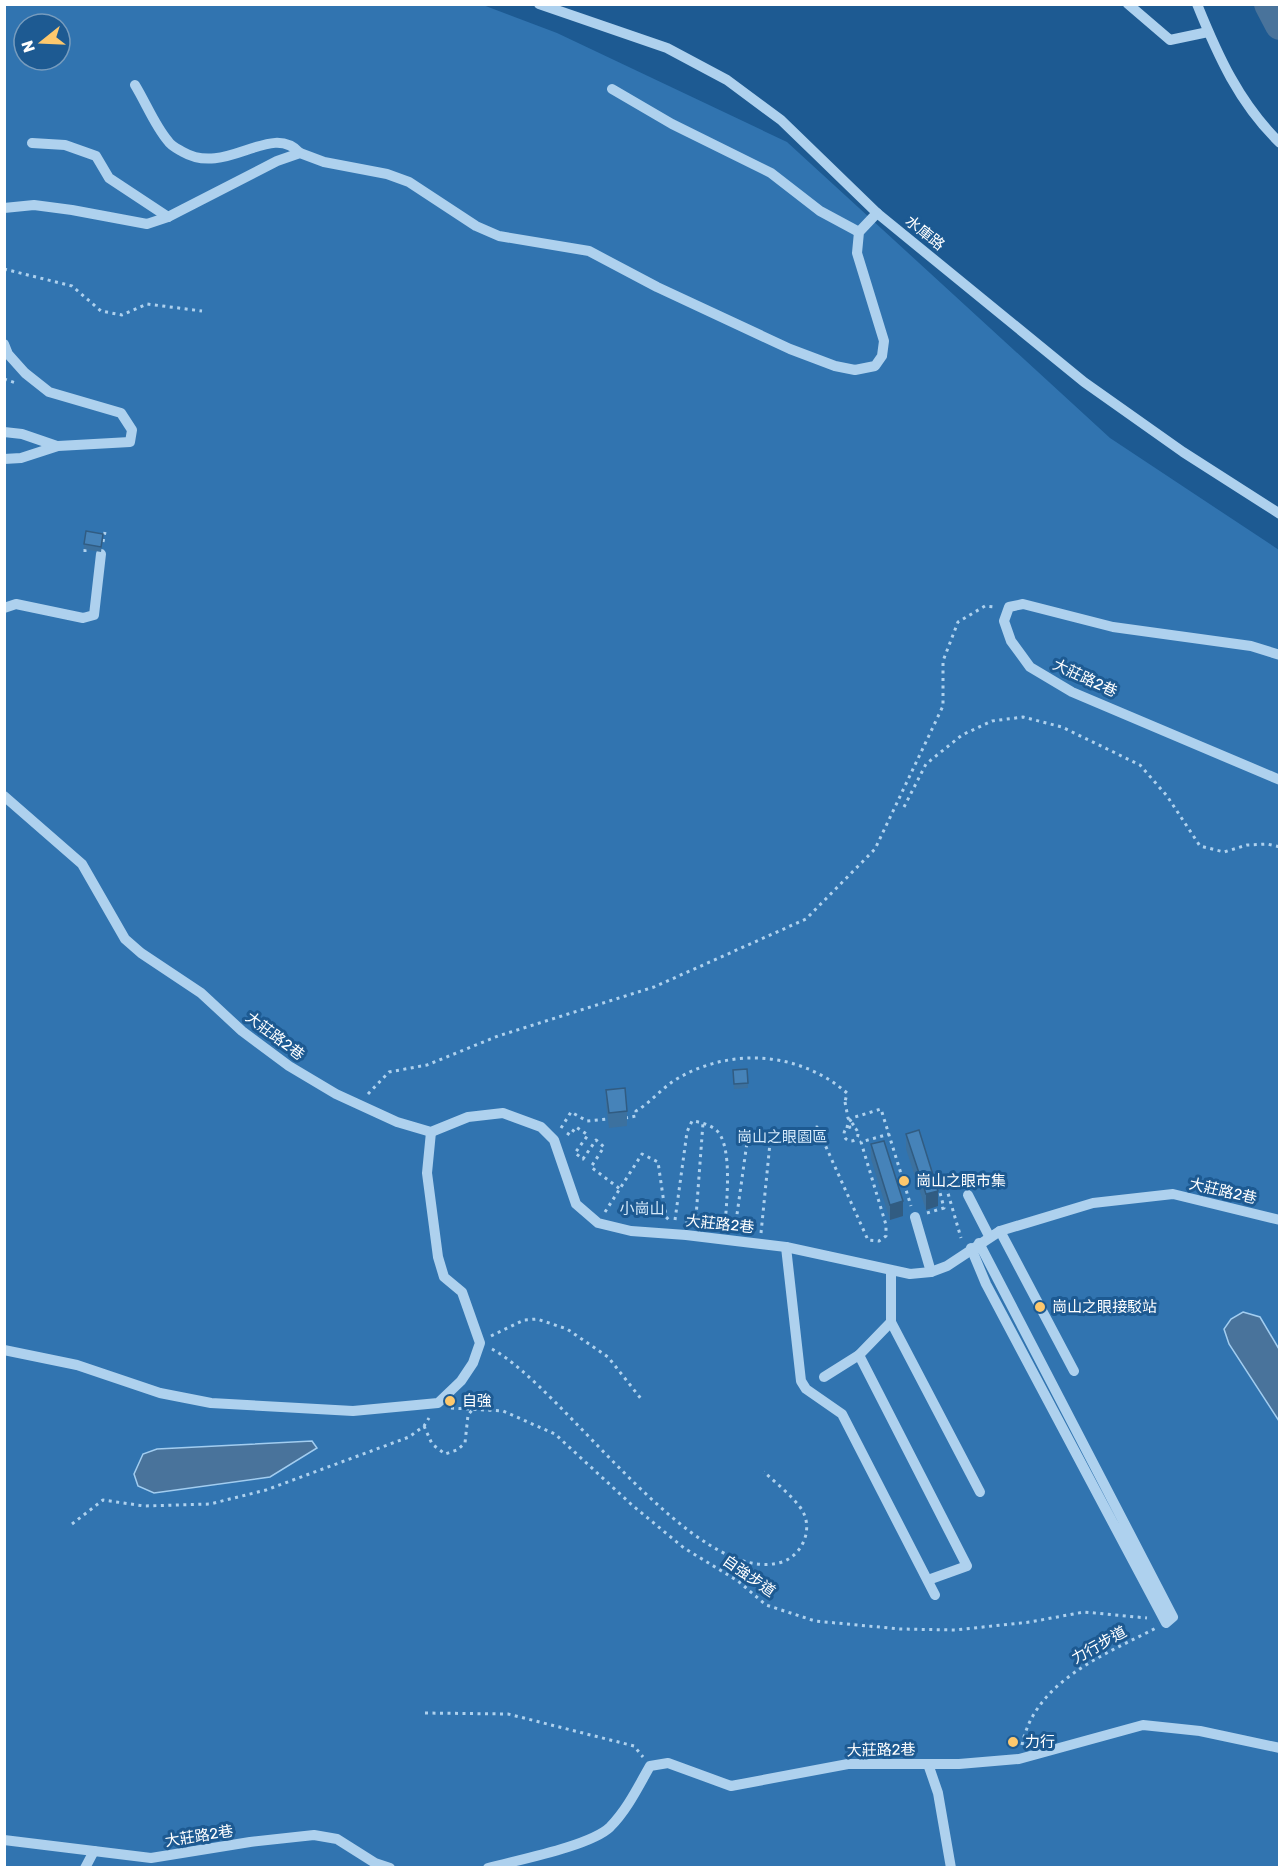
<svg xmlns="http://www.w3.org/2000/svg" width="1284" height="1872" font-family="Rubik,'Noto Sans TC',sans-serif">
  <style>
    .green { fill: #3174b0; fill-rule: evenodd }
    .water { fill: #49739b; stroke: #a2cdf0; stroke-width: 1.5 }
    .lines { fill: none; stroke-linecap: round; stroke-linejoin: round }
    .river { stroke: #49739b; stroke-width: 30 }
    .path { stroke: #aed1ee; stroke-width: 3; stroke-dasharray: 3 4.5; stroke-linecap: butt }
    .minor { stroke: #aed1ee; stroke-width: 10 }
    .path-bridge { stroke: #aed1ee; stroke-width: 3; stroke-dasharray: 3 4.5; stroke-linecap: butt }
    .wall { fill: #3c719f }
    .shaded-wall { fill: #315c82 }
    .building { fill: #4683b9; stroke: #315c82; stroke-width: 1.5 }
    .poi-dot { fill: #fdc86d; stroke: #1d5a92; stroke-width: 2 }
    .labels { text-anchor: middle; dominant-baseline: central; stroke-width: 6; stroke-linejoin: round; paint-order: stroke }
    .street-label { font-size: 15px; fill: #fff; stroke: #1d5a92 }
    .park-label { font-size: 15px; fill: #d4e9fa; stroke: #1d5a92 }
    .poi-label { font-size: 15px; fill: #fff; stroke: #1d5a92; text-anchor: start }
  </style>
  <rect width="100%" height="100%" fill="#1d5a92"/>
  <!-- green -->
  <path class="green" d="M5,5H483L557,33L787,142L1110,438L1279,550V1867L5,1868ZM24,24H60V60H24Z"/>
  <!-- water -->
  <g class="water">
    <path d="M1243,1312L1260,1317L1279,1349V1421L1229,1344L1224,1329L1231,1319Z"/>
    <path d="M312,1441L317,1448L270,1477L154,1493L138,1486L134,1474L143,1454L157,1449Z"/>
  </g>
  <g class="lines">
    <!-- river -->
    <path class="river" d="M1269,4L1280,25"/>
    <!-- path -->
    <g class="path">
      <path d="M4,269L72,286L101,311L122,315L147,304L202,311"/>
      <path d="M4,379L16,383"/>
      <path d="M103,542L105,532"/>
      <path d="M85,549V552L89,553"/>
      <path d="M904,807L926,764L962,735L992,721L1023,717L1062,727L1140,765L1167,796L1200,846L1224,852L1247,845L1267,844L1280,847"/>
      <path d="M368,1094L389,1072L427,1065L498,1036L654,987L806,919L875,849L943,706V661L958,622L985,606L995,607"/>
      <path d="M625,1118L636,1116V1111C650,1103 661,1089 675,1080C729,1047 799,1051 847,1093L845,1102"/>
      <circle cx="851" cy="1134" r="7"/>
      <path d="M561,1128L571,1112L587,1121L609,1119"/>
      <path d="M847,1128L848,1122L855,1117L881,1109L911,1206"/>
      <path d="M567,1133L570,1135L576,1127L588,1135L575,1153L583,1159L596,1140L604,1147L591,1167L620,1189"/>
      <path d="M605,1212L642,1154L658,1162L666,1217L669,1220"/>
      <path d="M927,1213L944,1208L938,1185L945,1183L961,1238"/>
      <path d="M675,1220L687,1132L692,1121C700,1122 708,1124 715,1129C734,1143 726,1205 725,1227"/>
      <path d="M687,1224V1218L696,1217L703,1123"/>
      <path d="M735,1229L748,1135L761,1131L781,1136L817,1127L868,1240L879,1241L886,1236V1225L861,1142L889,1134"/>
      <path d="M761,1233L771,1133"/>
      <path d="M491,1336L524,1320L537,1319L567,1329L608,1357L642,1400"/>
      <path d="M492,1349C564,1388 696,1589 782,1562C803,1555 815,1527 800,1507C790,1494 776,1483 764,1472"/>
      <path d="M451,1408L503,1411L555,1434L632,1505L684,1548L738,1581L766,1605L815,1621L900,1629L955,1630L1030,1622L1084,1612L1147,1618"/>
      <path d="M424,1426L432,1444L445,1454L457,1450L465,1443L468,1415L473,1409"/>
      <path d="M72,1524L103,1500L144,1506L210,1504L266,1490L409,1437L424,1426L429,1418"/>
      <path d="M425,1713L508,1714L634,1746L643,1757"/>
      <path d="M1022,1745C1035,1681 1104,1655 1156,1628"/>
    </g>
    <!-- minor -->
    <g class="minor">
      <path d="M539,4L667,48L727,80L781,120L877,213L1084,382L1183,452L1280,514"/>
      <path d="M1128,4L1170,40L1208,32"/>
      <path d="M1197,4C1218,56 1239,103 1280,143"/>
      <path d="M135,85C146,103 155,126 168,141C171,146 178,149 183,152C226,177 271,121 300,153"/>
      <path d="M612,89L672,124L771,173L820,211L859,232"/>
      <path d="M32,143L65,145L96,156L109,178L168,217"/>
      <path d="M4,208L34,205L72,210L147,224L168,217L277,161L300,153L324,162L387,174L409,182L476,226L499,236L589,251L657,287L790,349L835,366L855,370L875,366L882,356L884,341L857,253L859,232L877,213"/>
      <path d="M4,344L8,354L25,373L49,392L121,413L132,430L130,442L58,446L21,458L4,459"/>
      <path d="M4,432L22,434L57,446"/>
      <path d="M4,608L16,604L83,618L94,615L101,554"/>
      <path d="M1280,655L1251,646L1113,627L1023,604L1009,607L1004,621L1011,641L1030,667L1072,692L1280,780"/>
      <path d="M4,796L82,864L125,939L141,953L201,993L242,1031L289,1066L336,1094L397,1122L431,1132L468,1117L503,1113L541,1127L554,1140L576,1204L598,1223L631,1231L686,1235L786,1247L910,1274L931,1272L947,1266L1000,1231L1093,1203L1173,1194L1280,1220"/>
      <path d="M968,1195L989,1236"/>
      <path d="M915,1217L931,1272"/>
      <path d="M1000,1231L1074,1371"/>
      <path d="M786,1247L801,1381L806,1389L842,1414L935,1595"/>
      <path d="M971,1248L986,1284L1166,1623L1173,1617L979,1243"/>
      <path d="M891,1322L980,1492"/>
      <path d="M4,1350L77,1365L160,1393L211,1403L353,1411L438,1403L461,1381L473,1363L480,1343L462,1292L444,1277L438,1257L427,1173L431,1132"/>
      <path d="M859,1355L967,1566L928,1580"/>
      <path d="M824,1377L859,1355L891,1322V1271"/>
      <path d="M928,1764L938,1793L951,1868"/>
      <path d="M4,1840L151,1858L250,1842L314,1835L337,1839L375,1863L390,1868"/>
      <path d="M85,1868L94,1851"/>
      <path d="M488,1868C517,1860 590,1846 610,1827C627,1810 638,1787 650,1766L668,1763L731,1786L848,1764H959L1019,1759L1143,1725L1200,1731L1280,1748"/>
    </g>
    <!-- path-bridge -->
    <path class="path-bridge" d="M845,1102L848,1118L856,1128"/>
  </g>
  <!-- wall -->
  <g class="wall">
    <path d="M103,539L101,552L84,549V544Z"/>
    <path d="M747,1069L748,1088L734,1089L733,1070Z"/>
    <path d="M606,1090L627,1111V1126L609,1128L606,1105Z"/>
    <path d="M906,1134L938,1206L926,1210L906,1149Z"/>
    <path d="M871,1144L903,1216L890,1220L871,1159Z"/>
  </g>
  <!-- shaded-wall -->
  <g class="shaded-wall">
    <path d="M938,1191V1206L926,1210V1194Z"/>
    <path d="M903,1201V1216L890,1220V1205Z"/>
  </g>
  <!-- building -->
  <g class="building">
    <path d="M86,531L103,534L101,547L84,544Z"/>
    <path d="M747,1069L748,1083L734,1084L733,1070Z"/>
    <path d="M625,1088L627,1111L609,1113L606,1090Z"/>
    <path d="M919,1130L938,1191L926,1194L906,1134Z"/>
    <path d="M884,1141L903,1201L890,1205L871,1144Z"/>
  </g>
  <!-- markers -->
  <g class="poi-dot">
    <circle cx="904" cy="1181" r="6"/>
    <circle cx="1040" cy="1307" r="6"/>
    <circle cx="450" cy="1401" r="6"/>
    <circle cx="1013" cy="1742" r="6"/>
  </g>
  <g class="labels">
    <!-- street labels -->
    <g class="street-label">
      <text transform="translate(925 233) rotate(39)">水庫路</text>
      <text transform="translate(1085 678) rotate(25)">大莊路2巷</text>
      <text transform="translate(275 1036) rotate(37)">大莊路2巷</text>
      <text transform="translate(1223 1191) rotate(13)">大莊路2巷</text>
      <text transform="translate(720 1224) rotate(6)">大莊路2巷</text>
      <text transform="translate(749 1576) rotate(35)">自強步道</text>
      <text transform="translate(1099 1645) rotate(-29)">力行步道</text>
      <text transform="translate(881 1750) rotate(-1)">大莊路2巷</text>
      <text transform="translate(199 1836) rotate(-9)">大莊路2巷</text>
    </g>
    <!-- park labels -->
    <g class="park-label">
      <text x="782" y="1137">崗山之眼園區</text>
      <text x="642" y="1209">小崗山</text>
    </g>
    <!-- poi labels -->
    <g class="poi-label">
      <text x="916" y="1181">崗山之眼市集</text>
      <text x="1052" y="1307">崗山之眼接駁站</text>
      <text x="462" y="1401">自強</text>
      <text x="1025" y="1742">力行</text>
    </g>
  </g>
  <!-- border -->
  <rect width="1284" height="1872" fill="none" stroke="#ffffff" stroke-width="12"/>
  <!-- north arrow -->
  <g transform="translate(42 42) rotate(252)"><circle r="28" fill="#1d5a92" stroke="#779cbe" stroke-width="1.5"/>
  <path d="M0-4.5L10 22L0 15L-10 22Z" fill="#fdc86d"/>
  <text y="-9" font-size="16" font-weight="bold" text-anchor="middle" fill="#ffffff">N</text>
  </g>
</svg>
